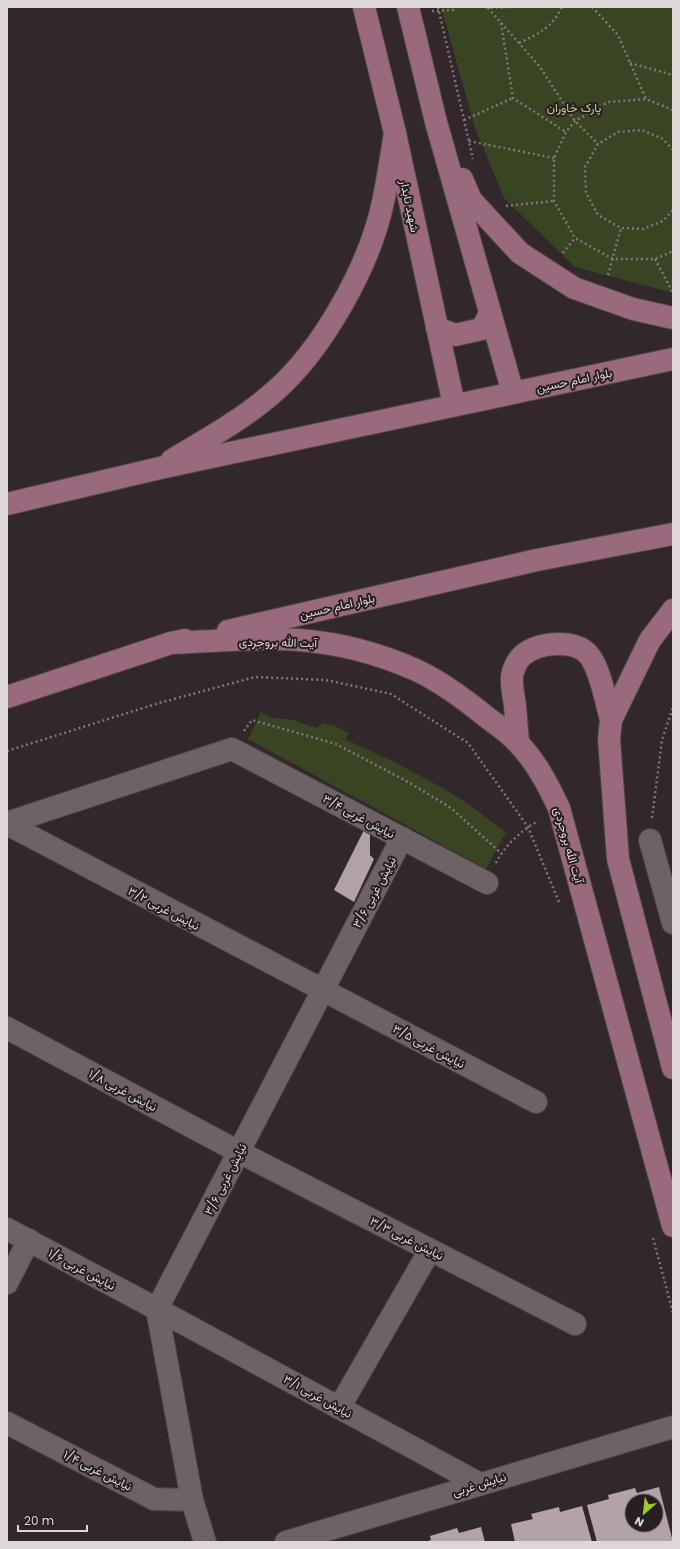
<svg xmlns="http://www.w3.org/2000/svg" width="680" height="1549" font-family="Poppins,Vazirmatn,sans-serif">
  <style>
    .green { fill: #394423 }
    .building { fill: #b1a3a9; fill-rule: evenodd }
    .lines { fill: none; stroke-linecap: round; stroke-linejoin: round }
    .minor-casing { stroke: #4c4447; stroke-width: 24 }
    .major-casing { stroke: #4c4447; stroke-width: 24 }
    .path { stroke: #80777a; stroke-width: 2.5; stroke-dasharray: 2 3; stroke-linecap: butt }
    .minor { stroke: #6e6267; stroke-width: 22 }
    .major { stroke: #99697e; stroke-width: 22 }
    .labels { text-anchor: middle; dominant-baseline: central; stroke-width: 4; stroke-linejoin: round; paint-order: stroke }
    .park-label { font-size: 12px; fill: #bcd882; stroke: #281e22 }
    .street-label { font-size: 12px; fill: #ded7da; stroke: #281e22 }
  </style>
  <rect width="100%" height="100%" fill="#32272b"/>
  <!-- green -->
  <g class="green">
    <path d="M441,7H673V293L575,267L504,198L475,128Z"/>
    <path d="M261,712L269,717L293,720L316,728L323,723L333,725L349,733L345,739L394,762L441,787L465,802L506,832L486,869L248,739Z"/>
  </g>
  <!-- building -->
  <g class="building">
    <path d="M364,830L370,833V855L374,859L354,902L334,890Z"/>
    <path d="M659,1487L673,1542H597L587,1505L609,1499L608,1495L635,1488L637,1493ZM632,1501H656V1525H632Z"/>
    <path d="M582,1506L592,1542H515L511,1524L533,1519L531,1514L559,1507L560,1512Z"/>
    <path d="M481,1527L485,1542H425L431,1540L430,1536L457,1528L459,1533Z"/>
  </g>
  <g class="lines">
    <defs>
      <g id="minor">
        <path d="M7,823L232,749L487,883"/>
        <path d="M7,824C183,918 360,1009 536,1102"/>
        <path d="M650,840L673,923"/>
        <path d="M7,1028L239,1152L575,1324"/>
        <path d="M7,1229L157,1309L480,1484"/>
        <path d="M7,1283L29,1240"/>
        <path d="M339,1408L430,1250"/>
        <path d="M7,1423L154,1499L192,1500"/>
        <path d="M205,1542L192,1500L157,1309L402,838"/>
        <path d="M286,1542L673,1427"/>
      </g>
      <g id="major">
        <path d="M364,7L395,133L454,405"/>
        <path d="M408,7L436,122L513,393"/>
        <path d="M462,179L471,200L520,253L574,288L633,309L673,318"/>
        <path d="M437,328L455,335L482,329L490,313"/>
        <path d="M172,460C207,439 245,418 275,391C323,349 370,265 383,202C388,179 391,156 395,133"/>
        <path d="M7,504L160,468L673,359"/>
        <path d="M673,610L650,640L611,720L609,739L618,859L673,1068"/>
        <path d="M228,631L537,560L673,534"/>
        <path d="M171,643C214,641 257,637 299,640C339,643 380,654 416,670C442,682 467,701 489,719C499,726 509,733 517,742C536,761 548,785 559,808L673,1226"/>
        <path d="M7,697L171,643L185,640"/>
        <path d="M518,742C517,730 516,718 515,706C514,696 511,686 512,676C513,669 518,659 523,655C539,642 574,639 588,654C600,667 606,702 611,720"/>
      </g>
    </defs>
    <!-- minor casing -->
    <use href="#minor" class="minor-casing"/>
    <!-- major casing -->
    <use href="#major" class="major-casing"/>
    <!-- path -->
    <g class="path">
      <path d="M438,7L473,159"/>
      <path d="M486,7L488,8L513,7"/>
      <path d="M592,7L618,35L646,99"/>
      <path d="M488,8L540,67L575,121L598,144"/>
      <path d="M432,11L453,10L457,7"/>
      <path d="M501,23L513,98L566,132"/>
      <path d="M519,43C539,34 552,27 562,7"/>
      <path d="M630,63L673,75"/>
      <path d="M673,110L646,99L608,102L575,121L566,132L554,158V201L575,238L613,259H655L673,251"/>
      <path d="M464,120L513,98"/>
      <path d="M469,141L554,158"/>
      <path d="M673,150L663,139L642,130L618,132L598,144L585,167L586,193L598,215L621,228L643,229L663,221L673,210"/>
      <path d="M506,206L554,201"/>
      <path d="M563,253L575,238"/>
      <path d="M655,259L673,293"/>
      <path d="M608,275L621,228"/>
      <path d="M244,731L252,720L336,744L408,782L451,808L501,853"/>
      <path d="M7,751L159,703L255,677L326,680L391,694L468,743L528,827L559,902"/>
      <path d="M652,818L662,740L673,707"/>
      <path d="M496,863C504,846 522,830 538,821"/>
      <path d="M653,1238L673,1313"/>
    </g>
    <!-- minor -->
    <use href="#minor" class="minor"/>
    <!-- major -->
    <use href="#major" class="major"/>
  </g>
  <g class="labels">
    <!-- park labels -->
    <g class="park-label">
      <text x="574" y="107">پارک خاوران</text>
    </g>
    <!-- street labels -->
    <g class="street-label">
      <text transform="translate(410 206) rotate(78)">شهید تابدار</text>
      <text transform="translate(574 380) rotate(-12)">بلوار امام حسین</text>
      <text transform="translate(337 606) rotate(-13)">بلوار امام حسین</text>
      <text transform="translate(278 642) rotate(1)">آیت الله بروجردی</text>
      <text transform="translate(359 816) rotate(28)">نیایش غربی ۳/۴</text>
      <text transform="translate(569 845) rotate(74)">آیت الله بروجردی</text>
      <text transform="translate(374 892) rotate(-62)">نیایش غربی ۳/۶</text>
      <text transform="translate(164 908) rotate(28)">نیایش غربی ۳/۲</text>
      <text transform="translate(429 1046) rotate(28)">نیایش غربی ۳/۵</text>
      <text transform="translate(123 1090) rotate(28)">نیایش غربی ۱/۸</text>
      <text transform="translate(225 1179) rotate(-63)">نیایش غربی ۳/۶</text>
      <text transform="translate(407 1238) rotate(27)">نیایش غربی ۳/۳</text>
      <text transform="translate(82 1269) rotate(28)">نیایش غربی ۱/۶</text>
      <text transform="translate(318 1396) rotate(29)">نیایش غربی ۳/۱</text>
      <text transform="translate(98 1470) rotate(27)">نیایش غربی ۱/۴</text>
      <text transform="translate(479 1484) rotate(-17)">نیایش غربی</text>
    </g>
  </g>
  <!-- border -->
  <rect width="680" height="1549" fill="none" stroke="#ded7da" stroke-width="16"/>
  <!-- north arrow -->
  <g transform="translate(644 1513) rotate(208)"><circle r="19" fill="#281e22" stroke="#71686c"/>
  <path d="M0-3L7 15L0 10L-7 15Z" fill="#a0c92b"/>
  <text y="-6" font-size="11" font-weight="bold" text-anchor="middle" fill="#ded7da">N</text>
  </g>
  <!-- scale -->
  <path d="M18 1525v6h69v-6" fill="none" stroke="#ded7da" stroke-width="2"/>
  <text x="24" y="1525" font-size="12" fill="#ded7da" stroke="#281e22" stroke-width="3" paint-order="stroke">20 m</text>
</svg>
